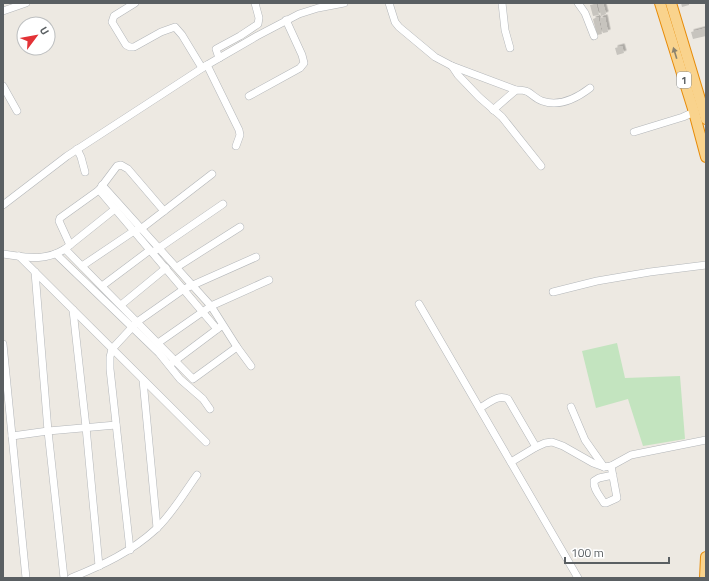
<svg xmlns="http://www.w3.org/2000/svg" width="709" height="581" font-family="'Titillium Web',sans-serif">
  <style>
    .green { fill: #c3e4bf }
    .building { fill: #c7c4be; filter: url(#shadow) }
    .lines { fill: none; stroke-linecap: round; stroke-linejoin: round }
    .minor-casing { stroke: #b3b6b9; stroke-width: 8 }
    .highway-casing { stroke: #e78b08; stroke-width: 12 }
    .minor { stroke: #fff; stroke-width: 7 }
    .highway { stroke: #f9d38d; stroke-width: 10 }
    .oneway { fill: #8a826f }
    .labels { text-anchor: middle; dominant-baseline: central; stroke-width: 3.5; stroke-linejoin: round; paint-order: stroke }
    .shield { fill: #fff; stroke: #8c8f91; stroke-width: 1 }
    .shield-label { font-size: 10px; font-weight: bold; fill: #5a5f62 }
  </style>
  <defs>
    <filter id="shadow"><feDropShadow dx="2.5" dy="-2.5" stdDeviation="0" flood-color="#0004"/></filter>
  </defs>
  <rect width="100%" height="100%" fill="#ede9e2"/>
  <!-- green -->
  <path class="green" d="M617,343L625,378L680,376L685,439L643,446L628,399L596,408L582,351Z"/>
  <!-- building -->
  <g class="building">
    <path d="M598,3H603L606,14L601,16Z"/>
    <path d="M681,3H689V5L682,7Z"/>
    <path d="M596,4L599,15L593,16L590,5Z"/>
    <path d="M598,17L602,34L597,35L593,19Z"/>
    <path d="M605,17L608,32L603,33L600,18Z"/>
    <path d="M706,28V36L693,39L691,32Z"/>
    <path d="M622,46L624,53L617,55L615,48Z"/>
  </g>
  <g class="lines">
    <defs>
      <g id="minor">
        <path d="M135,3L114,16L112,22L126,45L130,47H134L161,32L175,27L182,35L202,68"/>
        <path d="M389,3L395,22L399,27L435,57L452,66L458,75L479,97L502,117L541,166"/>
        <path d="M502,3L505,30L510,48"/>
        <path d="M578,3L585,13L594,36"/>
        <path d="M3,11L26,3"/>
        <path d="M219,58L216,49L240,36L258,24L259,18L255,3"/>
        <path d="M207,65L239,130L240,135L236,146"/>
        <path d="M452,66L516,90"/>
        <path d="M3,86L17,111"/>
        <path d="M249,96L300,68L304,63L302,55L286,20"/>
        <path d="M493,110L516,90C520,90 525,90 528,92C533,95 536,99 542,101C559,107 577,98 590,88"/>
        <path d="M634,132L683,117L694,112"/>
        <path d="M77,149L81,157L85,172"/>
        <path d="M102,185L211,306L237,347L251,366"/>
        <path d="M99,190L217,329"/>
        <path d="M3,205L67,156L207,65L257,36L299,14L318,8L344,3"/>
        <path d="M70,245L59,221L60,218L99,190L117,166L121,165L128,169L164,211"/>
        <path d="M65,249L193,379L237,347"/>
        <path d="M156,250L223,204"/>
        <path d="M3,254C26,257 44,262 65,249L115,209"/>
        <path d="M56,254L159,353L180,379L203,399L210,409"/>
        <path d="M19,256L206,442"/>
        <path d="M82,266L134,231L142,228L212,174"/>
        <path d="M177,267L240,227"/>
        <path d="M35,272L48,431L64,578"/>
        <path d="M102,286L150,250"/>
        <path d="M553,292L597,281L650,272L706,265"/>
        <path d="M419,304L578,578"/>
        <path d="M121,305L166,268"/>
        <path d="M73,310L86,427L99,566"/>
        <path d="M158,343L211,306L269,280"/>
        <path d="M3,344L26,578"/>
        <path d="M172,363L220,327"/>
        <path d="M143,380L157,528"/>
        <path d="M571,407L585,440L604,467"/>
        <path d="M480,408C489,403 498,394 508,399L536,447"/>
        <path d="M12,436L48,431L116,425"/>
        <path d="M511,462L536,447L545,443L552,442L563,446L593,463L604,467L611,466L631,455L706,440"/>
        <path d="M611,466L617,498L606,503H604C600,496 593,489 594,481L599,478L613,475"/>
        <path d="M130,550L110,369V357L112,349L137,322L184,289L256,257"/>
        <path d="M71,578C103,565 131,552 156,529C172,514 184,493 197,475"/>
      </g>
      <g id="highway">
        <path d="M660,3L694,112L706,157"/>
        <path d="M671,3L706,119"/>
        <path d="M705,578L706,557"/>
      </g>
    </defs>
    <!-- minor casing -->
    <use href="#minor" class="minor-casing"/>
    <!-- highway casing -->
    <use href="#highway" class="highway-casing"/>
    <!-- minor -->
    <use href="#minor" class="minor"/>
    <!-- highway -->
    <use href="#highway" class="highway"/>
  </g>
  <!-- one-way arrows -->
  <defs><path id="oneway-solid" d="M-6-.8H1V-3.2L6.5 0L1 3.2V.8H-6Z"/></defs>
  <use class="oneway" href="#oneway-solid" transform="translate(675 53) rotate(-107)"/>
  <g class="labels">
    <!-- shield labels -->
    <rect class="shield" x="677" y="72" width="14" height="16" rx="3"/>
    <g class="shield-label">
      <text x="684" y="80">1</text>
    </g>
  </g>
  <!-- border -->
  <rect width="709" height="581" fill="none" stroke="#5a5f62" stroke-width="8"/>
  <!-- north arrow -->
  <g transform="translate(36 36) rotate(58)"><circle r="19" fill="#ffffff" stroke="#bdbfc0"/>
  <path d="M0-3L7 15L0 10L-7 15Z" fill="#e33236"/>
  <text y="-6" font-size="11" font-weight="bold" text-anchor="middle" fill="#5a5f62">U</text>
  </g>
  <!-- scale -->
  <path d="M565 557v6h104v-6" fill="none" stroke="#5a5f62" stroke-width="2"/>
  <text x="571" y="557" font-size="12" fill="#5a5f62" stroke="#ffffff" stroke-width="3" paint-order="stroke">100 m</text>
</svg>
